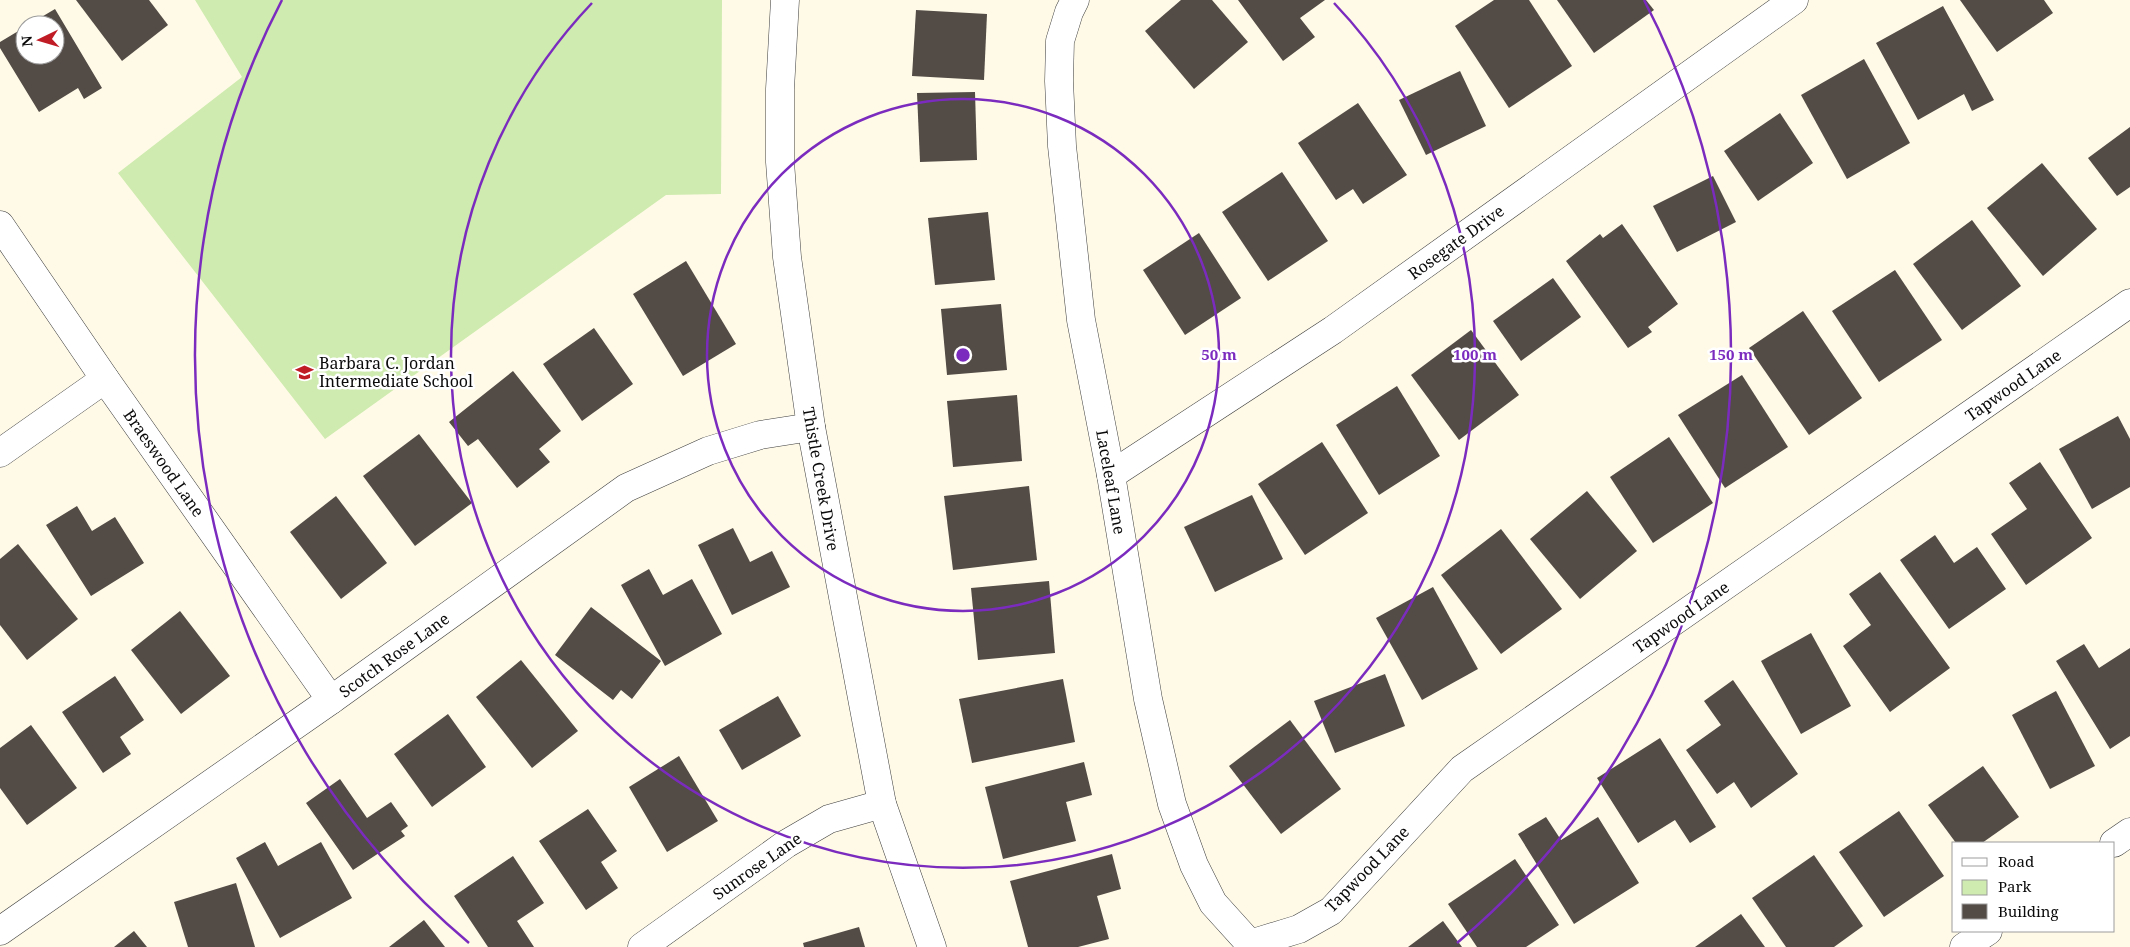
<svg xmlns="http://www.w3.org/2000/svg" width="2130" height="947" font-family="'Noto Serif',serif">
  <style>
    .green { fill: #cfebaf }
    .building { fill: #534b46 }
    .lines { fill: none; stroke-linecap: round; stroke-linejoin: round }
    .street-casing { stroke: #3d3d3d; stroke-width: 29 }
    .street { stroke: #fff; stroke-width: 28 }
    .ring { fill: none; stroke: #7b2cbf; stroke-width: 2.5 }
    .labels { text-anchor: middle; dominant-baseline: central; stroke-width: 5; stroke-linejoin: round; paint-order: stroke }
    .street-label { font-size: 16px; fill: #0a0a0a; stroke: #fff }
    .poi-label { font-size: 16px; fill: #0a0a0a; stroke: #fff; text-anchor: start }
    .centre { fill: #7b2cbf; stroke: #fff; stroke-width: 2.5 }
    .ring-label { font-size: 15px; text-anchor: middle; font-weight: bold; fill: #7b2cbf; stroke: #fff; stroke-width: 5; stroke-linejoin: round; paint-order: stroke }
  </style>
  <rect width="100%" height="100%" fill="#fffae7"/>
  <!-- green -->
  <path class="green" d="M195,0H722L721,194L666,195L325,439L118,173L242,77Z"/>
  <!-- building -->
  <g class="building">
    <path d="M76,0H149L168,25L122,61Z"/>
    <path d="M1181,0H1212L1248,42L1194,89L1145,31Z"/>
    <path d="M1238,0H1325L1300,18L1315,37L1283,61Z"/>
    <path d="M1494,0H1529L1572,66L1509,108L1455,26Z"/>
    <path d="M1557,0H1646L1654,10L1594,53Z"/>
    <path d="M1960,0H2044L2053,13L1997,52Z"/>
    <path d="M1943,6L1994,100L1972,111L1964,94L1918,120L1876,43Z"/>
    <path d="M55,9L102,88L84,99L78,88L39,112L0,48V42L25,27V55H55V25H28Z"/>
    <path d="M916,10L987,14L984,80L912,76Z"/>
    <path d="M1864,59L1910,143L1847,179L1801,95Z"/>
    <path d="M1460,71L1486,126L1426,155L1399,100Z"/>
    <path d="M975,92L977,160L920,162L917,93Z"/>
    <path d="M1358,103L1407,175L1363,204L1353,189L1336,200L1298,143Z"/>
    <path d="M1780,113L1813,163L1758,201L1724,151Z"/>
    <path d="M2130,127V187L2117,196L2088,158Z"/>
    <path d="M2042,163L2097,229L2043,276L1987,208Z"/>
    <path d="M1282,172L1328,241L1268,281L1222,212Z"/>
    <path d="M1713,176L1736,222L1677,252L1653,206Z"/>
    <path d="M988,212L995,280L935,285L928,218Z"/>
    <path d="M1972,220L2021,286L1962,330L1913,264Z"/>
    <path d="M1622,224L1678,304L1648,327L1652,332L1628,348L1566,261L1600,234L1603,238Z"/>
    <path d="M1199,233L1241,298L1185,335L1143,270Z"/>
    <path d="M686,261L736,344L683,376L633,294Z"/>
    <path d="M1895,270L1942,340L1879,382L1832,311Z"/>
    <path d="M1553,278L1581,317L1521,361L1493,321Z"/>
    <path d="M1001,304L1007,370L947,375L941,309Z"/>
    <path d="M1803,311L1862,398L1809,435L1749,348Z"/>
    <path d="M594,328L633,384L582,421L543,364Z"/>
    <path d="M1471,330L1519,395L1459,440L1411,375Z"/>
    <path d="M513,371L561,431L539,449L550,462L517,488L478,439L468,446L449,422Z"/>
    <path d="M1742,375L1788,447L1725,488L1678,415Z"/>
    <path d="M1397,386L1440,456L1379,495L1336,425Z"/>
    <path d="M1017,395L1022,461L953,467L947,401Z"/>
    <path d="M2118,416L2130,439V487L2092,509L2059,449Z"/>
    <path d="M419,434L472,503L415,546L363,476Z"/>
    <path d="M1669,437L1713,503L1653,543L1610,477Z"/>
    <path d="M1322,442L1368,513L1305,555L1258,484Z"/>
    <path d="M2040,462L2092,538L2026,585L1991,534L2027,509L2009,483Z"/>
    <path d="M1029,486L1037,560L953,570L944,496Z"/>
    <path d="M1587,491L1637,551L1580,599L1530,539Z"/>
    <path d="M1252,495L1283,559L1215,592L1184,527Z"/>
    <path d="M336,496L387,563L341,599L290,532Z"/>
    <path d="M77,506L92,531L115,517L144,563L91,596L46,525Z"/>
    <path d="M733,528L750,562L772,551L790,587L732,615L698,545Z"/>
    <path d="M1501,529L1562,609L1501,654L1441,575Z"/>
    <path d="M1935,535L1954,563L1977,547L2006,589L1949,629L1900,560Z"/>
    <path d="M18,544L78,619L27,660L0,625V559Z"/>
    <path d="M649,569L663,595L692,579L722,634L665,666L621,585Z"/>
    <path d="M1880,572L1950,668L1890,712L1843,646L1871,625L1849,594Z"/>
    <path d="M1049,581L1055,653L978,660L971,588Z"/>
    <path d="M1433,587L1478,669L1422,700L1376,618Z"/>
    <path d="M591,607L661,661L632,699L621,690L613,700L555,655Z"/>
    <path d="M180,611L230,676L181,714L131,650Z"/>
    <path d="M1811,633L1851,706L1801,734L1761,661Z"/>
    <path d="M2084,644L2099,668L2130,648V736L2110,749L2056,661Z"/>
    <path d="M521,660L578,731L532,768L476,697Z"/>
    <path d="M1385,674L1405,726L1335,753L1314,701Z"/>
    <path d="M115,676L144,720L120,737L131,754L103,773L62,712Z"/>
    <path d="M1063,679L1075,742L972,763L959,699Z"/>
    <path d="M1733,680L1798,774L1751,808L1734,782L1717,794L1686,750L1721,725L1704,701Z"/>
    <path d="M2056,691L2095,766L2050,789L2012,715Z"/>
    <path d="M778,696L801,736L742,770L719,730Z"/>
    <path d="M448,714L486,767L432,807L394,754Z"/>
    <path d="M1290,720L1341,789L1281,834L1229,766Z"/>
    <path d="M31,725L77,788L27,825L0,788V748Z"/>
    <path d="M1660,738L1716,827L1690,843L1675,820L1638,843L1597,778Z"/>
    <path d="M679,756L718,821L667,852L629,787Z"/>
    <path d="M1084,762L1092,795L1066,802L1076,841L1003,859L985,787Z"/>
    <path d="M1983,766L2019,817L1982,843H1956L1928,805Z"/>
    <path d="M340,779L367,818L391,802L408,826L401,831L405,836L353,870L306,803Z"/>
    <path d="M588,809L617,851L601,862L618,888L586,910L539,841Z"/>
    <path d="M1899,811L1944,876L1884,917L1839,852Z"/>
    <path d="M1546,817L1561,840L1598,817L1639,883L1574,924L1518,834Z"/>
    <path d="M265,842L278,866L321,842L352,898L280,938L236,858Z"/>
    <path d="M1112,854L1121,889L1097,896L1109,939L1078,947H1028L1010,881Z"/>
    <path d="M1814,855L1863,926L1834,947H1786L1752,898Z"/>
    <path d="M513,856L544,903L517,921L534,947H488L454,896Z"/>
    <path d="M1515,859L1559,925L1526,947H1477L1448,904Z"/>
    <path d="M236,883L255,947H188L174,902Z"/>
    <path d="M1741,914L1765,947H1695Z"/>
    <path d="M424,920L445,947H389Z"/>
    <path d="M1443,921L1462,947H1408Z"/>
    <path d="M859,927L865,947H804L803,943Z"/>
    <path d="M134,931L147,947H114Z"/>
  </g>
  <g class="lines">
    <defs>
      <g id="street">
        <path d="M785,0L780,89V162L787,257L811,427L882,804L932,947"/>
        <path d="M1075,0L1069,12L1060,41L1059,81L1062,146L1081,320L1111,475L1148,699L1172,804L1194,865L1213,903L1250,944L1299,929L1331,911L1462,769L2130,303"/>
        <path d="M0,225L105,379L331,700"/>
        <path d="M0,453L105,379"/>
        <path d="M1111,475L1333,330L1794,0"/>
        <path d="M2114,843L2130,832"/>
        <path d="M0,931L331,700L626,488L708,451L760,435L811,427"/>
        <path d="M642,947L786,844L829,819L882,804"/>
        <path d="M1964,947L1988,931"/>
      </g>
    </defs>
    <!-- street casing -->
    <use href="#street" class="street-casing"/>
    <!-- street -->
    <use href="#street" class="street"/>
  </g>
  <!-- distance rings -->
  <g class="ring">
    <circle cx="963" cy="355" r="256"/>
    <path d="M1334 3A512 512 0 1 1 592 3"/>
    <path d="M469 943A768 768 0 0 1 282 0M1644 0A768 768 0 0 1 1457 943"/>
  </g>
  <!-- icons -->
  <defs>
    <symbol id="school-bare" viewBox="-9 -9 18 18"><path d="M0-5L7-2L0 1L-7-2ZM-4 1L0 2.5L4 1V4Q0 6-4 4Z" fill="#c01c26" stroke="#fff" stroke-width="2.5" paint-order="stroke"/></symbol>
  </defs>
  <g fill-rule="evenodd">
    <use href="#school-bare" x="292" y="360" width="25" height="25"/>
  </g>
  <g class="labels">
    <!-- street labels -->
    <g class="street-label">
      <text transform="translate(1456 242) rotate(-36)">Rosegate Drive</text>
      <text transform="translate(2013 385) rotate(-35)">Tapwood Lane</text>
      <text transform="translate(164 463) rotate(55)">Braeswood Lane</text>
      <text transform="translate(821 479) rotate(80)">Thistle Creek Drive</text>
      <text transform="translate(1111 482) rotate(80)">Laceleaf Lane</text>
      <text transform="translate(1681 617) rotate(-35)">Tapwood Lane</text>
      <text transform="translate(394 655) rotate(-36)">Scotch Rose Lane</text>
      <text transform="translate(757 866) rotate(-35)">Sunrose Lane</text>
      <text transform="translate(1367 869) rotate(-46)">Tapwood Lane</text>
    </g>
    <!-- poi labels -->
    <g class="poi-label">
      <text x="319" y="363">Barbara C. Jordan<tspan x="319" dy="18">Intermediate School</tspan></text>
    </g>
  </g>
  <circle cx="963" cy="355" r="8" class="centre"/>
  <g class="ring-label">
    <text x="1219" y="360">50 m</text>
    <text x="1475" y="360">100 m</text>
    <text x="1731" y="360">150 m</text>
  </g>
  <!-- legend -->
  <rect x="1952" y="842" width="162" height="90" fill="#ffffff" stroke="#9d9d9d"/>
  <rect x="1962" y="858" width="25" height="8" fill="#ffffff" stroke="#9d9d9d"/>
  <text x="1998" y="867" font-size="15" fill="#0a0a0a">Road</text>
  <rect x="1962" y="880" width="25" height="15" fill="#cfebaf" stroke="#9d9d9d"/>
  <text x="1998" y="892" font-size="15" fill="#0a0a0a">Park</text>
  <rect x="1962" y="904" width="25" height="15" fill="#534b46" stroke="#9d9d9d"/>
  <text x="1998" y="917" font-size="15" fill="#0a0a0a">Building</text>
  <!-- north arrow -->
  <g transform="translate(40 40) rotate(265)"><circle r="24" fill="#ffffff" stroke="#9d9d9d"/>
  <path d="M0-4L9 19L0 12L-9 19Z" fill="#c01c26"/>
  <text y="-8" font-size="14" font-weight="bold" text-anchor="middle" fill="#0a0a0a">N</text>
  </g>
</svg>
